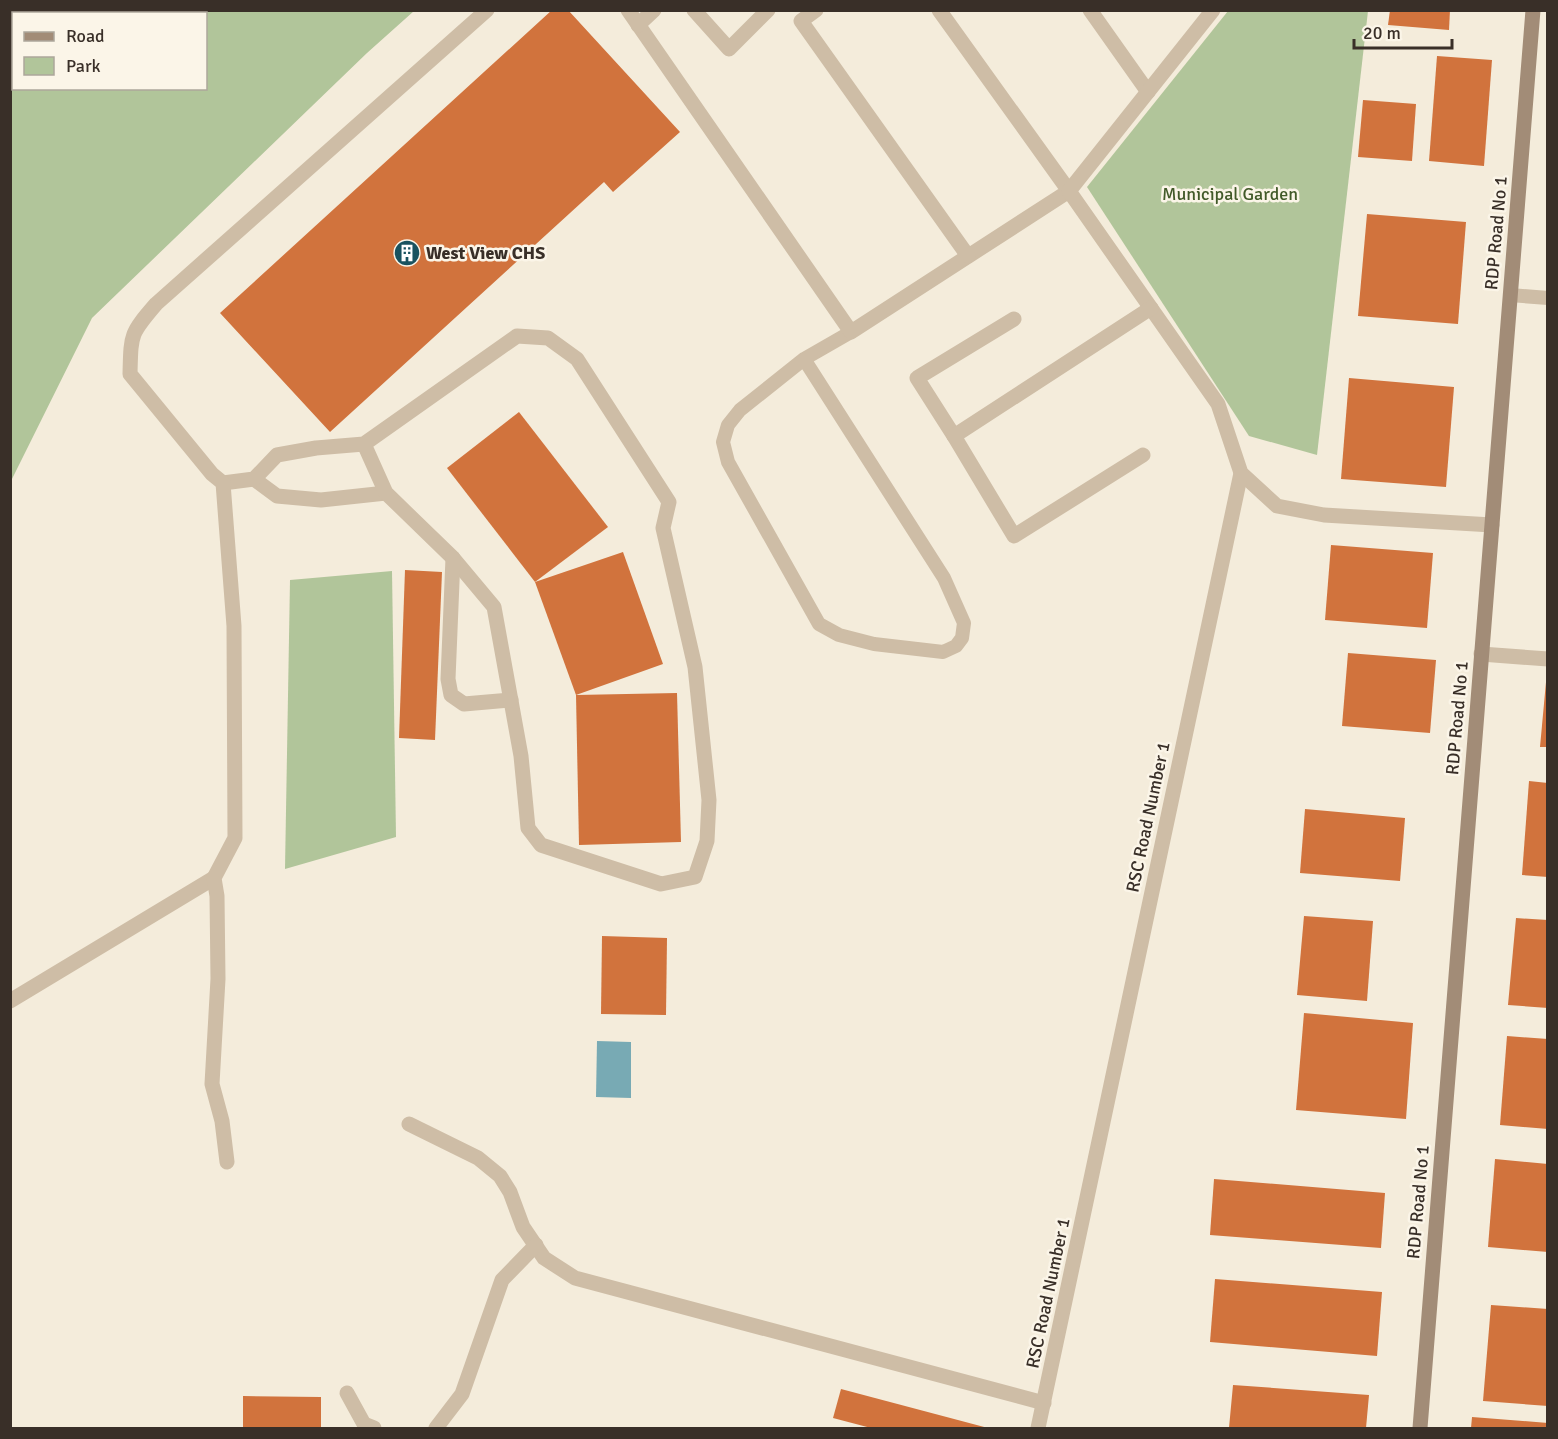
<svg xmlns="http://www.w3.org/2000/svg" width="1558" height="1439" font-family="Signika,sans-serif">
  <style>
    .green { fill: #b1c59a; fill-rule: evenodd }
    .water { fill: #78aab4 }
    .building { fill: #d1733d }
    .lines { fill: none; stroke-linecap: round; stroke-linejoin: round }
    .lane { stroke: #cebda6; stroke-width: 14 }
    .street { stroke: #cebda6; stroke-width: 15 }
    .secondary { stroke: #a28c77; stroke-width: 15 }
    .labels { text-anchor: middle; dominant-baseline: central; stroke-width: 5; stroke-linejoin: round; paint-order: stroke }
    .park-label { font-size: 18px; fill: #425a29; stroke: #fbf5e8 }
    .street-label { font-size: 18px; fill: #392f28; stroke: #fbf5e8 }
    .poi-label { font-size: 18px; font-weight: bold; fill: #392f28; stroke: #fbf5e8; text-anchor: start }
  </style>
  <rect width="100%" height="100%" fill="#f4ecdb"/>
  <!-- green -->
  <g class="green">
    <path d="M11,10L414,11L367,53L92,318L11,481ZM14,14H206V88H14Z"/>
    <path d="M1228,11H1368L1317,455L1249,436L1087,187Z"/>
    <path d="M392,571L396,837L285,869L290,580Z"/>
  </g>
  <!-- water -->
  <path class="water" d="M597,1041L631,1042V1098L596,1097Z"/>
  <!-- building -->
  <g class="building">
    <path d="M552,10H568L680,132L613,192L604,182L330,432L220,313Z"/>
    <path d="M1390,10H1450L1449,30L1388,25Z"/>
    <path d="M1437,56L1492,60L1484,166L1429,161Z"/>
    <path d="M1363,100L1416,104L1412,161L1358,157Z"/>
    <path d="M1367,214L1466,222L1458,324L1358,316Z"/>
    <path d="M1349,378L1454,387L1446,487L1341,479Z"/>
    <path d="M519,412L608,527L535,582L447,468Z"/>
    <path d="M1331,545L1433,553L1427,628L1325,620Z"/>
    <path d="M623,552L663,664L576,695L535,582Z"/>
    <path d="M405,570L442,572L435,740L399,738Z"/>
    <path d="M1348,653L1436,660L1430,733L1342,726Z"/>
    <path d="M1546,682H1548V747H1540Z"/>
    <path d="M677,693L681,842L579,845L576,695Z"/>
    <path d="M1529,781L1548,783V877L1522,875Z"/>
    <path d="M1305,809L1405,818L1400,881L1300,873Z"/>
    <path d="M1304,916L1373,921L1367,1001L1297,995Z"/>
    <path d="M1516,918L1548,920V1008L1508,1005Z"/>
    <path d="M602,936L667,938L666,1015L601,1014Z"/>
    <path d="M1304,1013L1413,1023L1406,1119L1296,1110Z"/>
    <path d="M1507,1036L1548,1039V1129L1500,1125Z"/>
    <path d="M1495,1159L1548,1164V1252L1488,1247Z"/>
    <path d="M1214,1179L1385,1193L1381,1248L1210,1235Z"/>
    <path d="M1215,1279L1382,1292L1377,1356L1210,1342Z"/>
    <path d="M1491,1305L1548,1309V1406L1483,1401Z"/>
    <path d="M1233,1385L1369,1395L1366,1428H1229Z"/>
    <path d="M841,1389L988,1428H871L833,1418Z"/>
    <path d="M243,1396L321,1397V1428H243Z"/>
    <path d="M1472,1417L1548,1423V1428H1471Z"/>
  </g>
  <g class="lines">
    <!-- lane -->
    <g class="lane">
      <path d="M1510,295L1548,298"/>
      <path d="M804,359L944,578L964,623L962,638L956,646L943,652L874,644L839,635L819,624L728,462L723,442L728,425L740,410L804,359L851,332"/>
    </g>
    <!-- street -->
    <g class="street">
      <path d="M628,10L851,332L1069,191L939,10"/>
      <path d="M694,10L729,49L768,10"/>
      <path d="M816,10L801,21L968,256"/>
      <path d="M1090,10L1148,92"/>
      <path d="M1213,10L1069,191L1218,404L1241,473L1277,506L1324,515L1492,525"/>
      <path d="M638,25L654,10"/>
      <path d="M954,436L917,378L1014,319"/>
      <path d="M1143,455L1014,536L954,436L1151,308"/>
      <path d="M254,479L277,496L321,500L386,493"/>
      <path d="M223,483L254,479L277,455L316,448L364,444L517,336L548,338L577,359L669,502L663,528L695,667L709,800L707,841L695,877L661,884L541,845L528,828L521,756L494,607L453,558L386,493L364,444"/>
      <path d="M453,558L448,679L451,695L464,704L511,700"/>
      <path d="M1481,654L1548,659"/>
      <path d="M10,1001L214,878"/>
      <path d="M409,1124L478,1158L500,1176L510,1192L523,1227L544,1258L575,1278L1044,1403"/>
      <path d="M227,1162L222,1121L212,1084L218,979L217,896L214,878L235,838L234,626L223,483L212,474L130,374C131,334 130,334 156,304L487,10"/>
      <path d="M347,1393L364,1424L374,1428"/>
      <path d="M436,1428L462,1394L502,1280L536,1245"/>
      <path d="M1038,1428L1241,473"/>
    </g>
    <!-- secondary -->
    <path class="secondary" d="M1420,1428L1533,10"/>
  </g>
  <!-- icons -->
  <defs>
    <symbol id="building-disc" viewBox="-11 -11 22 22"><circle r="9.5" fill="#19525f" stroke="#fbf5e8"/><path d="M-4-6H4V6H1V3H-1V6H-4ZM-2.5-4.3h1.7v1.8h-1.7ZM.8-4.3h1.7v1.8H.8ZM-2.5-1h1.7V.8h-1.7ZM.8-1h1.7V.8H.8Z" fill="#fff"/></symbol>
  </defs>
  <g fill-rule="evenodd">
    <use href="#building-disc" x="392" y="238" width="30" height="30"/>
  </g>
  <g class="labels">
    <!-- park labels -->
    <g class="park-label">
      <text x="1230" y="194">Municipal Garden</text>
    </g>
    <!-- street labels -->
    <g class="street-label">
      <text transform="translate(1496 233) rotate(-85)">RDP Road No 1</text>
      <text transform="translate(1457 718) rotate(-85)">RDP Road No 1</text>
      <text transform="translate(1148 817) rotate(-78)">RSC Road Number 1</text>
      <text transform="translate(1418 1202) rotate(-85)">RDP Road No 1</text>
      <text transform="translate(1048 1293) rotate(-78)">RSC Road Number 1</text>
    </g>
    <!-- poi labels -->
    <g class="poi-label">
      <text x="426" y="253">West View CHS</text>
    </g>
  </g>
  <!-- border -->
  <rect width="1558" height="1439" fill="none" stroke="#392f28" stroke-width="24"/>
  <!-- legend -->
  <rect x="12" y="12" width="195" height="78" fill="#fbf5e8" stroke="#ada69b" stroke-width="1.5"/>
  <rect x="24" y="32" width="30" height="9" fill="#a28c77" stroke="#ada69b" stroke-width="1.5"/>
  <text x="66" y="42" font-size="18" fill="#392f28">Road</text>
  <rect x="24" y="57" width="30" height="18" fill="#b1c59a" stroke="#ada69b" stroke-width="1.5"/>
  <text x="66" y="72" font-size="18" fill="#392f28">Park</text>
  <!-- scale -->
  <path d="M1354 39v9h98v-9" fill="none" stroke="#392f28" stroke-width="3"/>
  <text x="1363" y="39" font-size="18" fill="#392f28" stroke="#fbf5e8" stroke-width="4.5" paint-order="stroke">20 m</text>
</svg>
